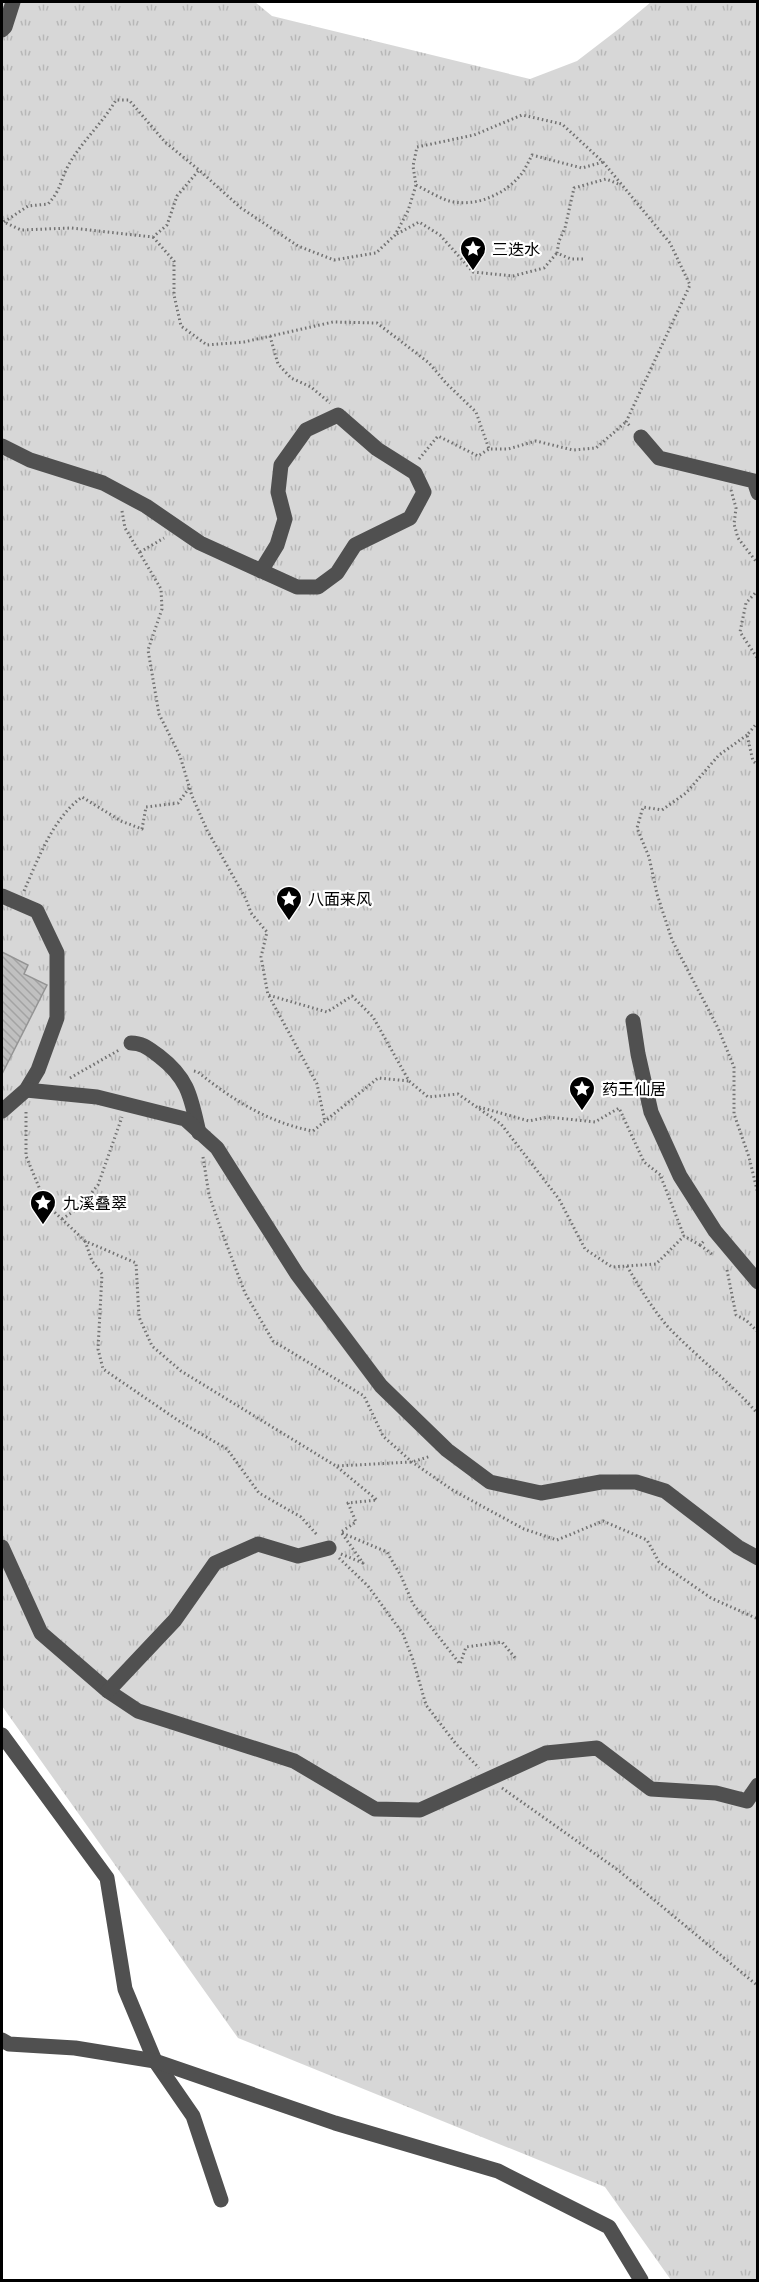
<svg xmlns="http://www.w3.org/2000/svg" width="759" height="2282" font-family="'Golos Text','Noto Sans SC',sans-serif">
  <style>
    .park { fill: url(#park-tufts) }
    .building { fill: url(#building-back-hatch); stroke: #949494; stroke-width: 1.5 }
    .lines { fill: none; stroke-linecap: round; stroke-linejoin: round }
    .path { stroke: #727272; stroke-width: 3; stroke-dasharray: 1.5 3; stroke-linecap: butt }
    .minor { stroke: #505050; stroke-width: 15 }
    .labels { text-anchor: middle; dominant-baseline: central; stroke-width: 4.5; stroke-linejoin: round; paint-order: stroke }
    .poi-label { font-size: 16px; fill: #000; stroke: #fff; text-anchor: start }
  </style>
  <defs>
    <pattern id="park-tufts" width="24" height="20" patternUnits="userSpaceOnUse" patternTransform="scale(1.5)"><rect width="24" height="20" fill="#d7d7d7"/><path d="M3 7l-1-3M5 7V3M7 7l1-3M15 17l-1-3M17 17v-4M19 17l1-3" fill="none" stroke="#b7b7b7"/></pattern>
    <pattern id="building-back-hatch" width="6" height="6" patternUnits="userSpaceOnUse" patternTransform="scale(1.5)"><rect width="6" height="6" fill="#c0c0c0"/><path d="M-1 5l2 2M0 0l6 6M5-1l2 2" fill="none" stroke="#a3a3a3"/></pattern>
  </defs>
  <rect width="100%" height="100%" fill="#fff"/>
  <!-- park -->
  <path class="park" d="M2,2H255L272,16L530,79L577,61L620,28L651,2H757V2280H671L605,2187L238,2038L2,1706Z"/>
  <!-- building -->
  <path class="building" d="M2,952L28,965L24,974L47,985L2,1074Z"/>
  <g class="lines">
    <!-- path -->
    <g class="path">
      <path d="M416,185C426,190 436,196 446,200C473,209 506,195 523,172C526,167 529,161 532,155L582,168L603,162"/>
      <path d="M2,221L21,230L71,228L153,237L167,225L177,196L199,170L241,208L298,246L334,260L376,253L395,235L408,211L416,185L413,166L417,147L474,135L522,115L562,124L603,162L670,243L690,285L626,422L631,427"/>
      <path d="M4,222L28,206L48,204C61,190 60,181 68,166C81,142 102,124 116,100H129L165,142L199,170"/>
      <path d="M397,234L419,222L440,235L473,272L513,276L544,268L557,253"/>
      <path d="M153,237L174,261V295L181,326L207,345L244,342L333,322L377,323L429,363L446,383L476,412L489,449H508L536,441L573,450L596,448L626,422"/>
      <path d="M583,259H571L557,253L559,241L565,228L574,188L606,179L621,185"/>
      <path d="M270,336L278,364L291,378L311,387L330,403"/>
      <path d="M419,459L438,436L478,456L489,449"/>
      <path d="M731,490L736,508L734,524L738,538L758,564"/>
      <path d="M122,511L125,528L161,589L162,609L148,650L159,714L180,756L192,796L207,830L246,899L251,913L267,932L261,957L268,995L327,1012L352,996L373,1017L409,1081L428,1097L458,1094L501,1124L559,1199L585,1249L612,1267L656,1264L684,1236L700,1245L705,1240"/>
      <path d="M140,552L164,538"/>
      <path d="M758,590L746,603L740,632L758,659"/>
      <path d="M758,722L747,735L753,761L758,765"/>
      <path d="M747,735L719,755L686,793L662,810L643,807L637,828L649,857L657,894L672,940L718,1028L734,1067V1114L749,1157L758,1194"/>
      <path d="M24,891C38,859 53,818 82,797L121,821L142,829L146,807L178,803L190,787"/>
      <path d="M269,996L317,1084L325,1122"/>
      <path d="M194,1071L198,1072C231,1099 269,1123 313,1131L378,1078L409,1081"/>
      <path d="M70,1078L119,1050"/>
      <path d="M479,1107L529,1121L548,1117L595,1122L619,1108L644,1162L663,1177"/>
      <path d="M26,1112V1156L46,1204L85,1241L136,1263L139,1317L152,1346L181,1371L336,1466"/>
      <path d="M203,1157L209,1195L223,1235L245,1293L273,1341L364,1396L383,1436L412,1462L454,1491L524,1529L557,1540L603,1521L647,1540L659,1562L711,1598L758,1619"/>
      <path d="M661,1177L684,1236"/>
      <path d="M62,1219L80,1207L98,1185L122,1117"/>
      <path d="M85,1241L92,1261L102,1274L98,1349L103,1369L179,1421L227,1449L259,1493L301,1517L318,1536"/>
      <path d="M700,1245L713,1255"/>
      <path d="M627,1266C639,1287 652,1308 668,1327C697,1357 730,1382 758,1414"/>
      <path d="M727,1270L736,1315L746,1320L758,1332"/>
      <path d="M342,1533L387,1552L401,1576L413,1604L460,1664L466,1647L502,1642L516,1659"/>
      <path d="M341,1554L363,1563L341,1532L356,1522L348,1503L377,1500L336,1466L412,1462L431,1456"/>
      <path d="M339,1558L368,1586L403,1634L413,1660L426,1705L456,1744L479,1768"/>
      <path d="M502,1788L618,1870L758,1986"/>
    </g>
    <!-- minor -->
    <g class="minor">
      <path d="M2,30L5,27L13,2"/>
      <path d="M641,437L659,458L754,481L758,493"/>
      <path d="M2,446L30,460L103,483L146,506L200,543L297,587H318L337,573L355,545L410,518L424,492L415,473L377,449L338,415L306,430L281,465L278,492L285,519L277,545L261,571"/>
      <path d="M2,896L37,911L57,953V1018L38,1070L26,1090L2,1111"/>
      <path d="M633,1021L638,1054L651,1112L680,1176L715,1231L758,1282"/>
      <path d="M131,1043C143,1043 149,1049 159,1056C189,1079 191,1098 199,1133"/>
      <path d="M26,1090L97,1097L185,1119L217,1148L297,1274L381,1386L447,1450L490,1482L541,1493L601,1482H636L665,1491L738,1547L758,1558"/>
      <path d="M2,1547L41,1633L108,1691L138,1711L294,1761L375,1809L420,1810L546,1753L597,1748L651,1789L716,1793L747,1801L758,1785"/>
      <path d="M108,1691L175,1620L215,1563L258,1544L298,1556L329,1548"/>
      <path d="M2,1735L107,1878L125,1989L155,2061L193,2116L221,2200"/>
      <path d="M2,2040L9,2044L75,2048L155,2061L335,2123L498,2171L609,2227L641,2280"/>
    </g>
  </g>
  <!-- icons -->
  <defs>
    <symbol id="sight-pin" viewBox="-11 -11 22 30"><path d="M0 17L-7.5 6A9.5 9.5 0 1 1 7.5 6Z" fill="#000" stroke="#fff"/><path d="M0-6L1.8-2.2L6-1.7L2.9 1.2L3.7 5.4L0 3.3L-3.7 5.4L-2.9 1.2L-6-1.7L-1.8-2.2Z" fill="#fff"/></symbol>
  </defs>
  <g fill-rule="evenodd">
    <use href="#sight-pin" x="458" y="234" width="30" height="40"/>
    <use href="#sight-pin" x="274" y="884" width="30" height="40"/>
    <use href="#sight-pin" x="567" y="1074" width="30" height="40"/>
    <use href="#sight-pin" x="28" y="1188" width="30" height="40"/>
  </g>
  <g class="labels">
    <!-- poi labels -->
    <g class="poi-label">
      <text x="492" y="249">三迭水</text>
      <text x="308" y="899">八面来风</text>
      <text x="602" y="1089">药王仙居</text>
      <text x="63" y="1203">九溪叠翠</text>
    </g>
  </g>
  <!-- border -->
  <rect width="759" height="2282" fill="none" stroke="#000000" stroke-width="6"/>
</svg>
